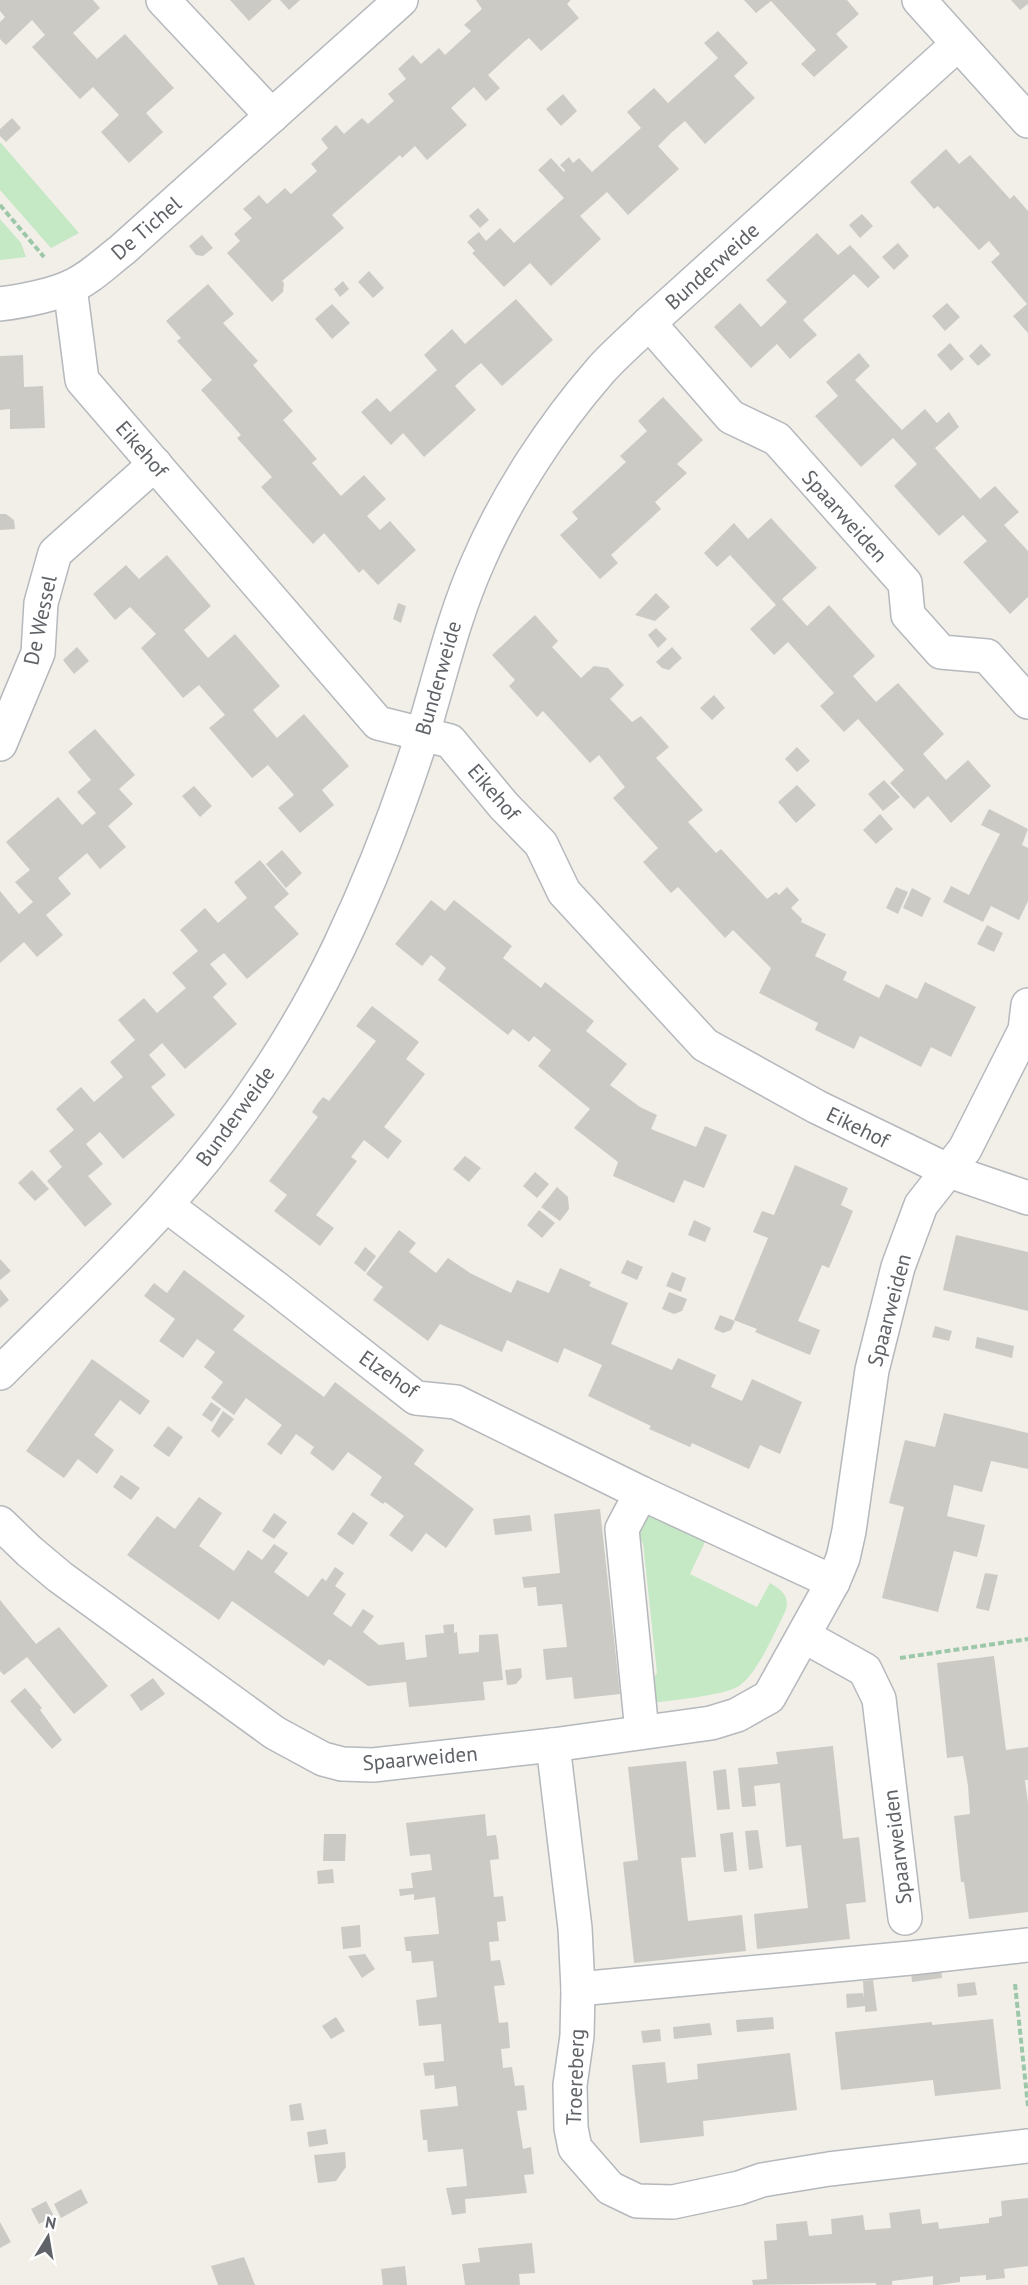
<svg xmlns="http://www.w3.org/2000/svg" width="1028" height="2285" font-family="'PT Sans',sans-serif">
  <style>
    .green { fill: #c5e8c5 }
    .building { fill: #cccac5 }
    .lines { fill: none; stroke-linecap: round; stroke-linejoin: round }
    .minor-casing { stroke: #b5b8bc; stroke-width: 36 }
    .path { stroke: #9cc7a9; stroke-width: 4; stroke-dasharray: 6 3; stroke-linecap: butt }
    .minor { stroke: #fff; stroke-width: 33 }
    .labels { text-anchor: middle; dominant-baseline: central; stroke-width: 4.5; stroke-linejoin: round; paint-order: stroke }
    .street-label { font-size: 21px; fill: #5f6368; stroke: #fff }
  </style>
  <rect width="100%" height="100%" fill="#f1efe8"/>
  <!-- green -->
  <g class="green">
    <path d="M0,142L79,233L51,248L0,190Z"/>
    <path d="M0,219L21,243L26,257L0,260Z"/>
    <path d="M641,1511L705,1542L690,1574L757,1607L770,1583C782,1590 791,1597 785,1612C774,1633 758,1673 739,1686C723,1696 672,1700 652,1703L647,1688L657,1673L643,1543L632,1532Z"/>
  </g>
  <!-- building -->
  <g class="building">
    <path d="M0,0H93L100,8L73,33L97,59L125,34L174,88L146,113L163,132L129,163L101,132L119,115L93,87L80,99L32,47L45,35L32,20L6,45L0,39V22L5,17L0,11Z"/>
    <path d="M230,0H272L249,21Z"/>
    <path d="M280,0H300L289,10Z"/>
    <path d="M476,0H571L567,4L579,18L541,51L529,38L525,41L488,75L500,88L486,101L474,87L451,108L467,125L427,160L415,146L402,158L400,155L332,215L344,228L282,281L284,283L283,292L272,302L227,253L240,241L234,234L252,218L243,209L259,195L267,204L285,188L291,194L317,171L311,164L328,148L321,139L336,125L344,134L362,118L368,124L394,101L388,94L406,79L398,69L413,55L421,64L439,48L445,55L471,31L464,25L482,9Z"/>
    <path d="M744,0H847L859,14L836,34L848,47L814,77L801,64L816,50L771,1L756,13Z"/>
    <path d="M1011,0H1028V4L1020,10Z"/>
    <path d="M718,31L748,63L734,76L755,98L705,144L685,121L671,133L658,146L679,169L628,215L607,192L580,216L601,239L551,286L530,263L504,287L472,253L475,251L467,242L479,232L486,241L500,228L514,243L564,198L538,170L551,158L564,172L565,170L560,165L569,157L573,163L579,158L592,172L641,128L627,112L654,88L668,103L718,58L704,43Z"/>
    <path d="M563,94L577,111L561,126L546,109Z"/>
    <path d="M12,118L21,128L6,142L0,136V129Z"/>
    <path d="M946,149L959,164L970,155L1010,199L1014,195L1028,211V333L1013,316L1027,304L991,262L1000,254L989,241L979,250L938,206L934,209L910,182Z"/>
    <path d="M478,208L489,220L480,228L469,216Z"/>
    <path d="M862,214L873,226L860,238L849,225Z"/>
    <path d="M817,233L838,255L850,245L880,277L868,288L854,274L803,320L817,335L803,347L790,359L777,344L751,368L714,327L740,303L761,327L787,302L766,280Z"/>
    <path d="M202,235L213,248L203,256L196,255L189,246Z"/>
    <path d="M898,243L909,256L894,270L882,257Z"/>
    <path d="M369,271L384,288L373,298L358,282Z"/>
    <path d="M343,281L349,289L340,297L334,289Z"/>
    <path d="M208,284L234,314L223,323L258,361L253,365L293,411L283,420L317,459L312,463L341,496L364,475L386,499L367,516L380,530L390,521L416,550L378,585L363,569L359,573L324,533L313,544L261,487L272,477L237,438L241,435L201,390L212,380L177,341L181,338L166,321Z"/>
    <path d="M516,299L553,340L502,386L481,363L468,374L455,386L476,410L424,457L403,433L391,445L361,412L377,398L390,412L437,370L424,355L452,329L465,344Z"/>
    <path d="M947,303L960,317L945,331L932,316Z"/>
    <path d="M332,304L350,323L332,339L315,319Z"/>
    <path d="M950,343L964,359L951,371L937,355Z"/>
    <path d="M981,344L991,355L978,366L969,356Z"/>
    <path d="M859,353L870,366L855,380L902,430L925,409L937,423L949,412L959,427L935,448L980,499L995,486L1019,512L1004,525L1028,551V597L1010,614L963,562L987,541L963,515L939,536L894,486L917,464L893,438L861,467L815,416L838,396L826,382Z"/>
    <path d="M23,355L24,387L43,386L45,428L10,429V409L0,410V356Z"/>
    <path d="M663,397L703,440L677,464L687,473L655,502L661,509L611,555L618,563L600,579L560,535L578,519L572,512L626,462L620,456L647,431L638,421Z"/>
    <path d="M0,514H6L14,520L15,529L0,530Z"/>
    <path d="M771,518L817,568L782,599L807,626L829,605L875,656L853,676L876,702L898,683L944,734L923,754L946,780L968,760L991,786L951,823L928,796L914,809L890,783L904,770L858,719L844,732L820,706L834,693L788,642L774,655L750,629L776,605L730,555L717,567L704,553L734,523L748,539Z"/>
    <path d="M167,555L211,606L184,630L208,658L235,634L280,686L253,710L277,738L304,714L349,766L322,790L334,805L300,833L278,808L294,795L268,765L252,778L209,728L225,715L199,685L183,698L141,648L156,634L130,607L115,620L93,594L126,565L139,579Z"/>
    <path d="M656,593L670,607L655,621L635,615Z"/>
    <path d="M398,603L406,606L401,623L393,619Z"/>
    <path d="M535,615L558,641L552,647L581,678L594,666L608,668L624,685L610,699L632,722L641,716L669,747L656,758L703,810L688,822L716,853L721,849L767,899L776,892L779,895L787,887L799,900L791,908L802,919L801,922L826,934L815,956L847,972L843,980L879,998L886,984L917,999L925,982L976,1007L951,1057L931,1047L921,1067L860,1036L854,1049L815,1030L818,1023L759,993L771,968L733,930L725,938L678,887L671,893L643,862L658,848L613,798L625,787L599,755L590,763L543,711L537,717L509,686L515,680L492,655Z"/>
    <path d="M656,628L667,639L658,648L648,635Z"/>
    <path d="M77,647L89,661L74,674L63,660Z"/>
    <path d="M672,647L682,658L669,670L662,668L656,662Z"/>
    <path d="M714,695L725,708L712,720L700,708Z"/>
    <path d="M95,729L135,775L119,789L133,804L108,826L126,847L100,869L87,853L58,878L71,894L46,915L63,935L37,957L24,942L0,963V891L19,914L33,902L15,882L30,870L6,842L58,797L82,825L96,813L77,792L91,780L68,752Z"/>
    <path d="M797,747L810,761L797,772L785,759Z"/>
    <path d="M884,780L900,797L883,811L868,794Z"/>
    <path d="M797,785L816,805L796,823L778,802Z"/>
    <path d="M194,786L212,806L200,817L182,796Z"/>
    <path d="M989,809L1028,829L1022,845L1028,848V901L1019,920L991,906L983,922L943,902L951,886L969,895L984,865L1000,834L981,825Z"/>
    <path d="M880,814L893,829L876,844L863,830Z"/>
    <path d="M282,850L302,873L286,888L266,864Z"/>
    <path d="M260,860L289,894L274,907L299,934L247,979L224,953L210,964L227,984L213,997L237,1024L185,1069L162,1043L149,1055L166,1075L151,1087L175,1115L123,1159L100,1132L86,1144L103,1164L88,1176L112,1204L85,1227L47,1181L62,1167L49,1151L74,1130L56,1109L81,1087L94,1102L123,1077L110,1062L135,1040L118,1020L144,998L157,1013L186,988L172,973L198,951L180,930L205,908L218,923L247,898L234,882Z"/>
    <path d="M896,887L908,892L898,914L886,908Z"/>
    <path d="M912,888L931,898L922,917L903,908Z"/>
    <path d="M431,900L445,911L454,900L512,946L503,958L541,988L545,982L594,1021L586,1031L627,1064L610,1085L640,1107L657,1115L651,1129L696,1147L705,1126L727,1135L704,1188L684,1180L674,1203L613,1176L618,1162L574,1128L590,1109L538,1066L551,1050L534,1036L529,1042L513,1029L508,1035L438,980L446,968L431,955L422,966L395,944Z"/>
    <path d="M987,925L1003,933L994,952L977,944Z"/>
    <path d="M372,1006L419,1042L406,1059L425,1074L384,1127L402,1141L388,1159L364,1140L351,1157L357,1161L316,1215L334,1228L320,1246L274,1211L287,1195L269,1181L318,1117L312,1112L318,1103L323,1097L329,1101L376,1041L356,1026Z"/>
    <path d="M465,1156L481,1168L469,1182L453,1169Z"/>
    <path d="M795,1165L848,1188L841,1205L853,1211L829,1268L822,1265L798,1321L820,1330L810,1355L755,1332L757,1329L734,1320L768,1238L753,1232L762,1211L774,1215Z"/>
    <path d="M32,1170L49,1189L35,1201L18,1183Z"/>
    <path d="M535,1172L549,1184L537,1198L523,1186Z"/>
    <path d="M557,1187L568,1197L569,1209L560,1221L541,1207Z"/>
    <path d="M539,1210L555,1223L542,1238L527,1225Z"/>
    <path d="M694,1220L711,1228L705,1242L688,1235Z"/>
    <path d="M399,1230L416,1243L409,1252L436,1273L448,1258L470,1273L511,1293L517,1280L549,1293L560,1268L591,1282L589,1286L628,1303L611,1344L672,1370L678,1358L716,1375L711,1387L742,1401L752,1379L802,1402L780,1454L760,1445L749,1469L692,1443L690,1447L649,1429L651,1426L588,1396L602,1365L564,1348L558,1363L507,1340L502,1352L440,1324L428,1341L373,1300L383,1287L366,1274Z"/>
    <path d="M956,1235L1028,1252V1311L943,1290Z"/>
    <path d="M365,1247L376,1256L365,1272L354,1263Z"/>
    <path d="M0,1259L11,1271L0,1280Z"/>
    <path d="M627,1260L643,1267L637,1280L621,1273Z"/>
    <path d="M184,1270L245,1316L233,1330L324,1397L335,1382L424,1450L414,1464L474,1509L446,1548L426,1533L412,1552L389,1535L404,1516L385,1502L383,1504L370,1495L382,1477L348,1452L333,1471L310,1453L314,1447L296,1434L281,1455L267,1444L282,1425L246,1398L234,1415L211,1398L223,1382L204,1367L215,1352L197,1339L183,1358L159,1341L175,1319L144,1296L154,1283L167,1293Z"/>
    <path d="M672,1272L686,1278L681,1292L666,1286Z"/>
    <path d="M0,1289L9,1300L0,1308Z"/>
    <path d="M669,1292L687,1299L682,1311L674,1314L662,1309Z"/>
    <path d="M720,1315L735,1321L731,1330L723,1333L714,1329Z"/>
    <path d="M935,1326L952,1331L949,1341L932,1337Z"/>
    <path d="M977,1337L1014,1346L1012,1358L975,1348Z"/>
    <path d="M92,1359L150,1401L140,1415L120,1400L94,1435L114,1450L97,1474L78,1459L64,1478L26,1451Z"/>
    <path d="M211,1402L221,1409L212,1422L202,1415Z"/>
    <path d="M223,1411L234,1419L219,1438L211,1431Z"/>
    <path d="M944,1413L1028,1433V1469L991,1461L982,1492L954,1485L947,1516L985,1525L977,1557L954,1551L938,1612L882,1598L904,1507L889,1503L905,1440L935,1447Z"/>
    <path d="M168,1426L183,1437L169,1457L153,1446Z"/>
    <path d="M121,1475L140,1488L131,1500L113,1487Z"/>
    <path d="M199,1497L222,1513L199,1546L234,1571L248,1550L262,1560L274,1544L288,1553L274,1572L308,1597L322,1578L326,1581L335,1567L344,1573L335,1586L346,1594L333,1614L351,1627L363,1609L374,1616L363,1632L379,1645L404,1642L406,1660L427,1657L425,1635L444,1633L443,1625L454,1624V1633L457,1632L459,1654L479,1652V1635L498,1634L503,1680L483,1682L485,1700L409,1707L406,1682L368,1686L329,1659L324,1666L232,1601L219,1620L127,1555L157,1516L175,1529Z"/>
    <path d="M600,1509L620,1694L574,1699L572,1677L546,1680L543,1649L567,1647L562,1604L538,1606L536,1587L524,1588L522,1577L560,1573L554,1514Z"/>
    <path d="M353,1512L368,1523L353,1545L337,1534Z"/>
    <path d="M274,1513L287,1522L274,1539L262,1531Z"/>
    <path d="M530,1515L532,1531L495,1535L493,1519Z"/>
    <path d="M985,1573L998,1575L989,1611L976,1608Z"/>
    <path d="M0,1600L36,1644L59,1627L108,1686L74,1714L27,1657L4,1675L0,1671Z"/>
    <path d="M994,1656L1006,1750L1028,1747V1780H1025L1028,1803V1912L969,1919L964,1882H961L954,1816L970,1814L968,1786L963,1756L947,1758L937,1663Z"/>
    <path d="M521,1668L522,1677L516,1684L507,1685L505,1670Z"/>
    <path d="M153,1678L165,1694L141,1711L130,1695Z"/>
    <path d="M25,1688L42,1708L40,1710L62,1740L52,1749L10,1701Z"/>
    <path d="M833,1746L843,1839L859,1837L866,1902L846,1904L850,1939L757,1949L754,1914L808,1908L801,1845L786,1847L780,1783L754,1786L756,1806L742,1807L738,1768L778,1764L776,1752Z"/>
    <path d="M686,1761L696,1857L681,1858L688,1921L742,1915L746,1951L634,1963L623,1862L638,1860L628,1767Z"/>
    <path d="M726,1769L730,1809L717,1810L713,1771Z"/>
    <path d="M485,1814L487,1836L496,1835L498,1847L499,1859L490,1860L494,1897L503,1896L506,1921L497,1922L499,1941L489,1942L491,1961L500,1960L505,1985L494,1986L499,2023L508,2022L510,2048L501,2049L503,2068L512,2067L515,2086L524,2085L527,2110L517,2111L523,2149L531,2147L534,2174L524,2175L527,2193L465,2199L466,2213L452,2215L446,2188L467,2186L463,2149L428,2152L427,2140H423L420,2110L458,2106L456,2086L435,2089L434,2075L425,2076L423,2063L444,2061L441,2024L419,2026L416,2000L437,1997L433,1961L412,1963L411,1951H406L404,1937L439,1934L435,1897L414,1900V1894L400,1896L399,1889L413,1888L411,1873L432,1870L430,1854L410,1856L406,1823Z"/>
    <path d="M758,1830L763,1868L749,1870L745,1831Z"/>
    <path d="M733,1832L737,1871L724,1872L720,1834Z"/>
    <path d="M324,1834H346L345,1861H323Z"/>
    <path d="M333,1869L334,1883L318,1884L317,1871Z"/>
    <path d="M360,1925L361,1947L343,1949L341,1927Z"/>
    <path d="M365,1954L375,1969L362,1978L348,1956Z"/>
    <path d="M941,1967L942,1978L912,1982L911,1971Z"/>
    <path d="M873,1980L877,2011L865,2012V2006L847,2008L846,1994L863,1993L864,1999L863,1981Z"/>
    <path d="M975,1982L977,1995L958,1997L957,1984Z"/>
    <path d="M336,2017L345,2031L331,2039L322,2026Z"/>
    <path d="M773,2017L774,2029L737,2032L736,2020Z"/>
    <path d="M993,2019L1001,2089L935,2096L933,2080L841,2090L835,2032L932,2022V2025Z"/>
    <path d="M710,2023L712,2035L674,2039L673,2027Z"/>
    <path d="M660,2029L661,2041L643,2043L641,2031Z"/>
    <path d="M790,2053L797,2110L703,2121L704,2136L640,2143L632,2065L665,2062L667,2083L698,2079L697,2064Z"/>
    <path d="M301,2103L304,2120L291,2121L289,2105Z"/>
    <path d="M326,2129L328,2144L309,2147L307,2132Z"/>
    <path d="M345,2152L346,2167L336,2181L318,2183L314,2155Z"/>
    <path d="M81,2189L88,2203L61,2218L54,2204Z"/>
    <path d="M1028,2198V2266L1004,2269L1005,2278L986,2280V2275L960,2277V2282L938,2285H933V2276L892,2281V2285H876V2283L753,2285L752,2280L767,2279L764,2241L777,2240L776,2224L807,2221L809,2236L832,2234L831,2219L863,2215L865,2230L891,2228L889,2213L920,2209L922,2224L938,2222L939,2229L989,2223V2218L1002,2216L1001,2201Z"/>
    <path d="M46,2201L54,2216L39,2224L31,2209Z"/>
    <path d="M0,2222L11,2242L0,2248Z"/>
    <path d="M532,2243L535,2273L519,2274L520,2285H465L462,2264L480,2262L478,2248Z"/>
    <path d="M244,2257L255,2285H218L211,2266Z"/>
    <path d="M405,2266L407,2285H383L381,2269Z"/>
  </g>
  <g class="lines">
    <defs>
      <g id="minor">
        <path d="M163,0L272,116"/>
        <path d="M919,0L1028,121"/>
        <path d="M70,287L82,380L378,723L450,741L504,806L541,844L564,892L705,1045L817,1107L949,1171L1028,1198"/>
        <path d="M0,304C23,301 46,297 68,288C88,280 105,263 122,250L401,0"/>
        <path d="M649,323L731,417L777,439L905,583L908,615L941,652L987,656L1028,702"/>
        <path d="M0,744L38,653L41,603L55,553L155,464"/>
        <path d="M166,1205L276,1288L416,1398L456,1402L641,1493L833,1582"/>
        <path d="M0,1373C55,1318 112,1265 164,1207C234,1129 294,1041 339,947C372,878 399,808 422,736C440,677 453,618 478,562C507,495 552,426 600,371C615,354 633,339 649,323L958,44"/>
        <path d="M641,1493L622,1529L642,1732"/>
        <path d="M0,1523L29,1551L60,1577L275,1733L323,1759L342,1764L373,1765L553,1745L711,1723L737,1715L769,1697L833,1582L843,1558L849,1531L872,1370L898,1267L921,1205L965,1149L1025,1030L1028,1005"/>
        <path d="M804,1636L865,1670L879,1699L905,1918"/>
        <path d="M553,1745L575,1928L578,1989L577,2036L570,2085L571,2128L575,2148L610,2188L637,2201L673,2202L739,2188L762,2180L829,2169L1028,2146"/>
        <path d="M578,1989L911,1958L1028,1945"/>
      </g>
    </defs>
    <!-- minor casing -->
    <use href="#minor" class="minor-casing"/>
    <!-- path -->
    <g class="path">
      <path d="M0,205L44,257"/>
      <path d="M900,1658L1028,1639"/>
      <path d="M1015,1984L1028,2106"/>
    </g>
    <!-- minor -->
    <use href="#minor" class="minor"/>
  </g>
  <g class="labels">
    <!-- street labels -->
    <g class="street-label">
      <text transform="translate(146 228) rotate(-41)">De Tichel</text>
      <text transform="translate(712 266) rotate(-42)">Bunderweide</text>
      <text transform="translate(142 449) rotate(49)">Eikehof</text>
      <text transform="translate(845 516) rotate(48)">Spaarweiden</text>
      <text transform="translate(40 620) rotate(-78)">De Wessel</text>
      <text transform="translate(438 678) rotate(-74)">Bunderweide</text>
      <text transform="translate(494 792) rotate(49)">Eikehof</text>
      <text transform="translate(235 1116) rotate(-54)">Bunderweide</text>
      <text transform="translate(858 1127) rotate(26)">Eikehof</text>
      <text transform="translate(889 1310) rotate(-75)">Spaarweiden</text>
      <text transform="translate(389 1374) rotate(35)">Elzehof</text>
      <text transform="translate(420 1758) rotate(-5)">Spaarweiden</text>
      <text transform="translate(897 1847) rotate(-97)">Spaarweiden</text>
      <text transform="translate(575 2077) rotate(-88)">Troereberg</text>
    </g>
  </g>
  <!-- north arrow -->
  <g transform="translate(48 2237) rotate(11)" stroke="#ffffff" stroke-width="4.5" paint-order="stroke">
  <path d="M0-4.5L10 22L0 15L-10 22Z" fill="#5f6368"/>
  <text y="-9" font-size="16" font-weight="bold" text-anchor="middle" fill="#5f6368">N</text>
  </g>
</svg>
